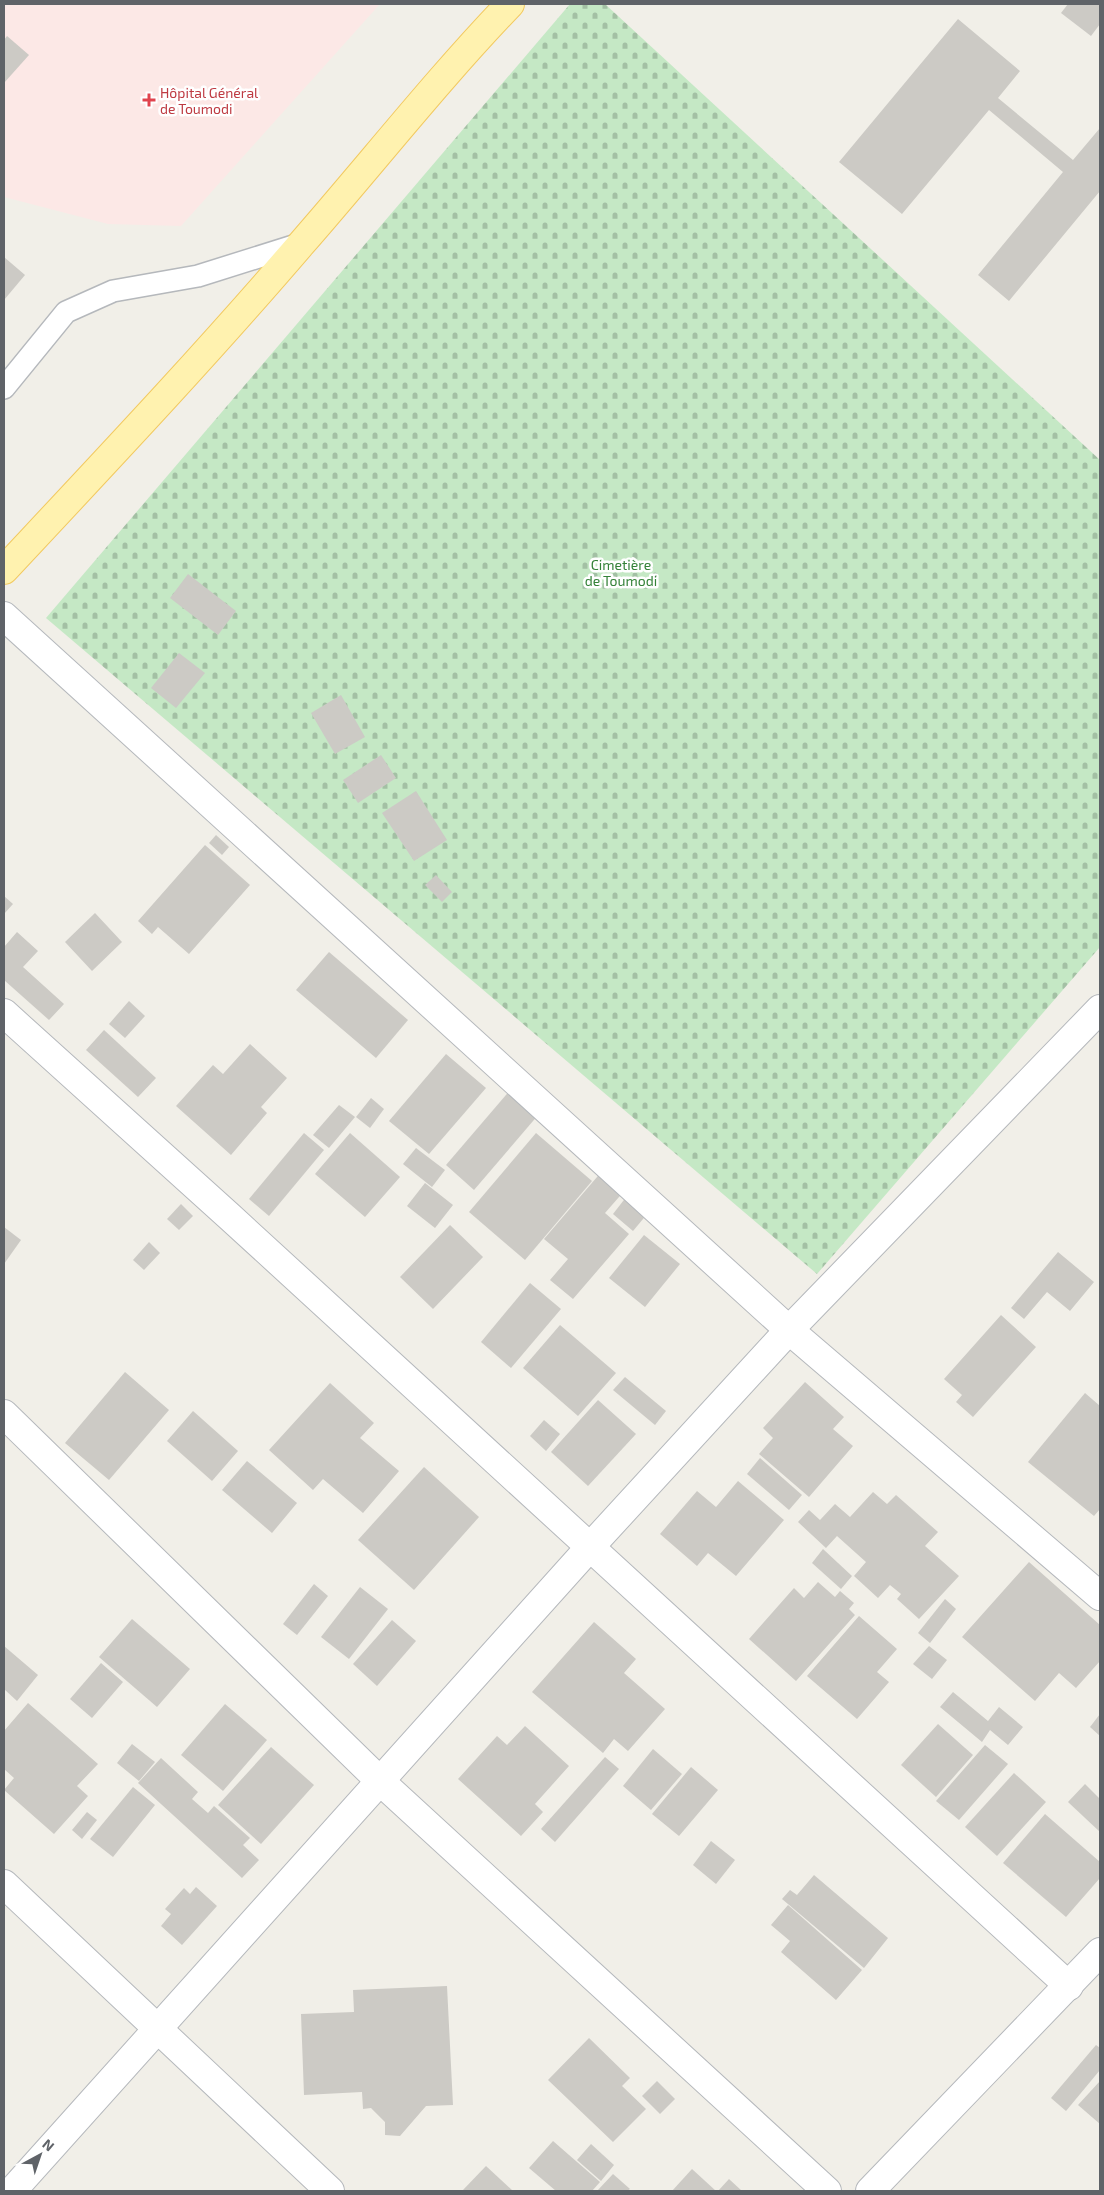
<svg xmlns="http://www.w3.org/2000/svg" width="1104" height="2195" font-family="'Exo 2',sans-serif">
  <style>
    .medical { fill: #fce8e6 }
    .cemetery { fill: url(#cemetery-stones) }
    .building { fill: #cccac5 }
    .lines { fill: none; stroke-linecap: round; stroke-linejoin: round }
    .service-casing { stroke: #b5b8bc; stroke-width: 24 }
    .minor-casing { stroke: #b5b8bc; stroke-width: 30 }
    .primary-casing { stroke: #f2c960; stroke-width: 30 }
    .service { stroke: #fff; stroke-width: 21 }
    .minor { stroke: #fff; stroke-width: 28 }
    .primary { stroke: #fff2af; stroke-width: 28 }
    .health-dot { fill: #e0444e; stroke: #fff; stroke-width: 2 }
    .labels { text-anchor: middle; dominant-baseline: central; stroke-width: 5; stroke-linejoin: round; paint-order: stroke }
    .health-label { font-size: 14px; fill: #be3a42; stroke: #fff; text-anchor: start }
    .park-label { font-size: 14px; fill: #348238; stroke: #fff }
  </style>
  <defs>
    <pattern id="cemetery-stones" width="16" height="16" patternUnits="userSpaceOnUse" patternTransform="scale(1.25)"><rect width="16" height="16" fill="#c5e8c5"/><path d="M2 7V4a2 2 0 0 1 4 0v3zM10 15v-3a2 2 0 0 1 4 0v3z" fill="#a3c0a4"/></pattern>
  </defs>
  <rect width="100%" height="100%" fill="#f1efe8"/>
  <!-- medical -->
  <path class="medical" d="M4,4H380L181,226L108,224L4,197Z"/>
  <!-- cemetery -->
  <path class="cemetery" d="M570,4H605L1100,460V947L817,1274L46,618Z"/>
  <!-- building -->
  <g class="building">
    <path d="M1068,4H1100V24L1091,36L1061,13Z"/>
    <path d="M958,19L1020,71L998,98L1073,160L1100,128V191L1009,301L978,275L1063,172L989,110L902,214L839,162Z"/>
    <path d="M7,36L29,55L4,83V40Z"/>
    <path d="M4,257L25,275L4,300Z"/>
    <path d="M188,574L236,611L218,635L170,598Z"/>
    <path d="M179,653L205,673L176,708L151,688Z"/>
    <path d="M341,695L365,737L335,754L311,713Z"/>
    <path d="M381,755L396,778L358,803L343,780Z"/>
    <path d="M416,791L447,840L414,861L382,813Z"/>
    <path d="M216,835L229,847L222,855L209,843Z"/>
    <path d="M205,845L250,885L189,954L158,927L152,934L138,921Z"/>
    <path d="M436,875L452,892L442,902L425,885Z"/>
    <path d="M4,896L13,904L4,914Z"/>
    <path d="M95,913L122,942L92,971L65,942Z"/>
    <path d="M17,932L38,951L23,967L64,1004L49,1020L4,980V947Z"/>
    <path d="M329,952L408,1020L376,1058L296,990Z"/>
    <path d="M129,1001L145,1016L125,1038L109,1024Z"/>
    <path d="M104,1030L156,1078L138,1097L86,1050Z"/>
    <path d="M250,1044L287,1078L261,1107L267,1113L231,1155L176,1106L213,1065L223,1074Z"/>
    <path d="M446,1054L486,1088L429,1154L389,1121Z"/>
    <path d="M511,1089L539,1114L474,1190L446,1165Z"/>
    <path d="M371,1098L384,1109L370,1128L356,1117Z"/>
    <path d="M339,1105L355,1117L329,1148L313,1135Z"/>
    <path d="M304,1133L324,1150L269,1216L249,1199Z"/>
    <path d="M350,1133L400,1177L365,1217L315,1174Z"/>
    <path d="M536,1133L592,1181L525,1260L469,1212Z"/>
    <path d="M416,1148L445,1170L432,1187L403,1164Z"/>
    <path d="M603,1170L626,1189L605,1213L629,1234L573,1299L550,1280L568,1259L544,1239Z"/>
    <path d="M425,1183L453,1205L435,1228L407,1206Z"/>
    <path d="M627,1196L648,1213L633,1231L613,1214Z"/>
    <path d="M181,1204L193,1216L179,1230L167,1219Z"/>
    <path d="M450,1225L483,1257L433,1309L400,1277Z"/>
    <path d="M4,1227L21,1240L4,1264Z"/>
    <path d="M644,1235L680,1264L645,1307L609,1278Z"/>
    <path d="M149,1242L160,1253L144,1270L133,1260Z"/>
    <path d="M1058,1252L1094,1282L1070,1311L1047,1292L1024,1319L1011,1308Z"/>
    <path d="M530,1283L561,1309L511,1368L481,1342Z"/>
    <path d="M1001,1315L1036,1347L973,1417L956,1402L962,1395L944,1379Z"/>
    <path d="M560,1325L616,1373L578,1416L523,1368Z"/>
    <path d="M125,1372L169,1410L109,1480L65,1443Z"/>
    <path d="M625,1377L666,1411L655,1425L613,1390Z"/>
    <path d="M805,1382L844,1417L833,1429L853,1446L809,1497L759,1454L773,1438L763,1428Z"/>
    <path d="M330,1383L374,1423L360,1438L399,1471L363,1513L323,1479L313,1490L269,1450Z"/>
    <path d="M1085,1393L1100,1406V1509L1094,1516L1028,1462Z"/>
    <path d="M598,1400L636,1434L588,1486L551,1452Z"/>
    <path d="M193,1411L238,1451L212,1481L167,1441Z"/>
    <path d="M544,1420L560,1434L546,1451L530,1436Z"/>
    <path d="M760,1458L802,1495L789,1510L747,1474Z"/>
    <path d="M247,1461L297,1503L272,1533L222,1490Z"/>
    <path d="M424,1467L479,1517L414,1590L358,1540Z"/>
    <path d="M738,1481L784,1520L736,1576L708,1553L697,1566L660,1534L697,1491L716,1507Z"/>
    <path d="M873,1492L887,1504L896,1495L938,1532L925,1546L959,1576L919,1619L897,1599L901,1594L890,1585L878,1598L854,1576L866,1562L837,1536L826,1548L798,1522L809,1510L820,1520L835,1504L850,1517Z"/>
    <path d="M823,1549L852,1576L841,1589L812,1563Z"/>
    <path d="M1029,1562L1100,1625V1661L1076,1688L1059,1673L1035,1701L962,1637Z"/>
    <path d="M818,1582L835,1597L840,1591L854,1603L849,1609L855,1615L796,1681L749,1639L794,1588L804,1598Z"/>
    <path d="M314,1584L328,1596L297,1635L283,1624Z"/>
    <path d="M360,1587L388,1609L349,1659L321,1637Z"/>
    <path d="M945,1599L956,1609L930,1643L918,1633Z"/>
    <path d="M859,1616L897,1649L877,1672L889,1682L857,1719L807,1676Z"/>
    <path d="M132,1619L190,1669L157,1707L99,1657Z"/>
    <path d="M392,1620L416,1641L377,1686L353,1664Z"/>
    <path d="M594,1622L636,1659L624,1673L665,1709L628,1751L614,1739L603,1753L532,1692Z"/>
    <path d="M4,1646L38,1675L17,1701L4,1689Z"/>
    <path d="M929,1646L947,1660L932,1679L913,1664Z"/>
    <path d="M101,1663L123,1682L92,1718L70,1699Z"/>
    <path d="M953,1692L988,1721L999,1707L1023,1727L1008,1745L990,1730L982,1742L940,1707Z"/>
    <path d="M28,1703L98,1764L77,1786L88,1796L54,1834L4,1790L14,1778L4,1769V1731Z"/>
    <path d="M225,1704L267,1740L223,1791L181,1755Z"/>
    <path d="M1100,1714V1736L1090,1727Z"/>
    <path d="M938,1724L973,1755L936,1797L901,1765Z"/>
    <path d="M525,1726L569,1766L535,1804L543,1812L521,1836L458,1779L497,1736L507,1745Z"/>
    <path d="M132,1744L155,1762L139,1781L117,1763Z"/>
    <path d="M985,1745L1008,1764L959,1820L936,1801Z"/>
    <path d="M271,1747L314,1785L261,1844L218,1805Z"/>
    <path d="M653,1749L682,1774L651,1810L623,1786Z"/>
    <path d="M605,1757L619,1769L555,1842L541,1829Z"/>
    <path d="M161,1758L198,1792L192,1799L208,1813L214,1806L250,1838L243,1845L259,1860L242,1878L138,1783Z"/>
    <path d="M691,1767L718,1790L679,1836L652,1814Z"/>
    <path d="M1014,1773L1046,1802L997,1856L965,1827Z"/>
    <path d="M1085,1784L1100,1799V1832L1068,1802Z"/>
    <path d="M133,1787L155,1805L113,1857L90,1839Z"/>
    <path d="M87,1812L97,1820L82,1839L72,1830Z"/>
    <path d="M1045,1814L1100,1862V1878L1066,1917L1003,1863Z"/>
    <path d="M711,1841L735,1860L716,1884L693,1865Z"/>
    <path d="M814,1875L888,1938L864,1968L782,1899L790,1890L797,1895Z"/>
    <path d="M196,1887L217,1906L182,1945L161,1926L171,1914L165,1909L184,1888L190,1894Z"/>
    <path d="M788,1905L862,1970L836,2000L781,1952L790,1941L771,1925Z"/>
    <path d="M447,1986L453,2105L426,2106L400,2136L385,2135V2122L371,2108L363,2109L362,2092L304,2095L301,2014L354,2012L353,1990Z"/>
    <path d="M589,2038L630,2078L622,2086L646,2109L613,2142L548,2080Z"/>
    <path d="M1096,2045L1100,2048V2070L1066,2111L1051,2098Z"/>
    <path d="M657,2081L675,2099L660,2114L642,2096Z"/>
    <path d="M1100,2081V2124L1078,2105Z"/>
    <path d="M553,2141L600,2182L592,2191H556L529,2168Z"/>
    <path d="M591,2144L614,2165L601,2181L577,2160Z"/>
    <path d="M486,2166L513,2191H462Z"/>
    <path d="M692,2169L716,2191H672Z"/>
    <path d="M613,2174L630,2189L627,2191H597Z"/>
    <path d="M729,2179L742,2191H718Z"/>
  </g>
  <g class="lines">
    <defs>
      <path id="service" d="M4,388L66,312L113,291L198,276L303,243"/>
      <g id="minor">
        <path d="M4,616L789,1330L1100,1596"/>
        <path d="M4,1013L230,1217L1069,1986"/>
        <path d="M4,1414L380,1781L827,2191"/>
        <path d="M4,1884L330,2191"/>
        <path d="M12,2191L590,1547L789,1330L1100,1009"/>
        <path d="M870,2191L1100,1952"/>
      </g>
      <path id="primary" d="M4,570C105,462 206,355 302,243C372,163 437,80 510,4"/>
    </defs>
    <!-- service casing -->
    <use href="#service" class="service-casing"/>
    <!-- minor casing -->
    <use href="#minor" class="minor-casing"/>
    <!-- primary casing -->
    <use href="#primary" class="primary-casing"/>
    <!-- service -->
    <use href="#service" class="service"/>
    <!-- minor -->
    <use href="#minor" class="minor"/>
    <!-- primary -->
    <use href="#primary" class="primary"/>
  </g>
  <!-- markers -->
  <path class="health-dot" d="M146.5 92.5h5v5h5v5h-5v5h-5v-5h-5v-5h5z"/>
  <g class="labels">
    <!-- health labels -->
    <g class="health-label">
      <text x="160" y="92">Hôpital Général<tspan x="160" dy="16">de Toumodi</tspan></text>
    </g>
    <!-- park labels -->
    <g class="park-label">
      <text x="621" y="564">Cimetière<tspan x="621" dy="16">de Toumodi</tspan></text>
    </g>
  </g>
  <!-- border -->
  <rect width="1104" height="2195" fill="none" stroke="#5f6368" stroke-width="10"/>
  <!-- north arrow -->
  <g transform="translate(40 2155) rotate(40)" stroke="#ffffff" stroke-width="4" paint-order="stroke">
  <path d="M0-4L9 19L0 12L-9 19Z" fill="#5f6368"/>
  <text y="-8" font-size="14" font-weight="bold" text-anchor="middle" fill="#5f6368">N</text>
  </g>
</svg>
